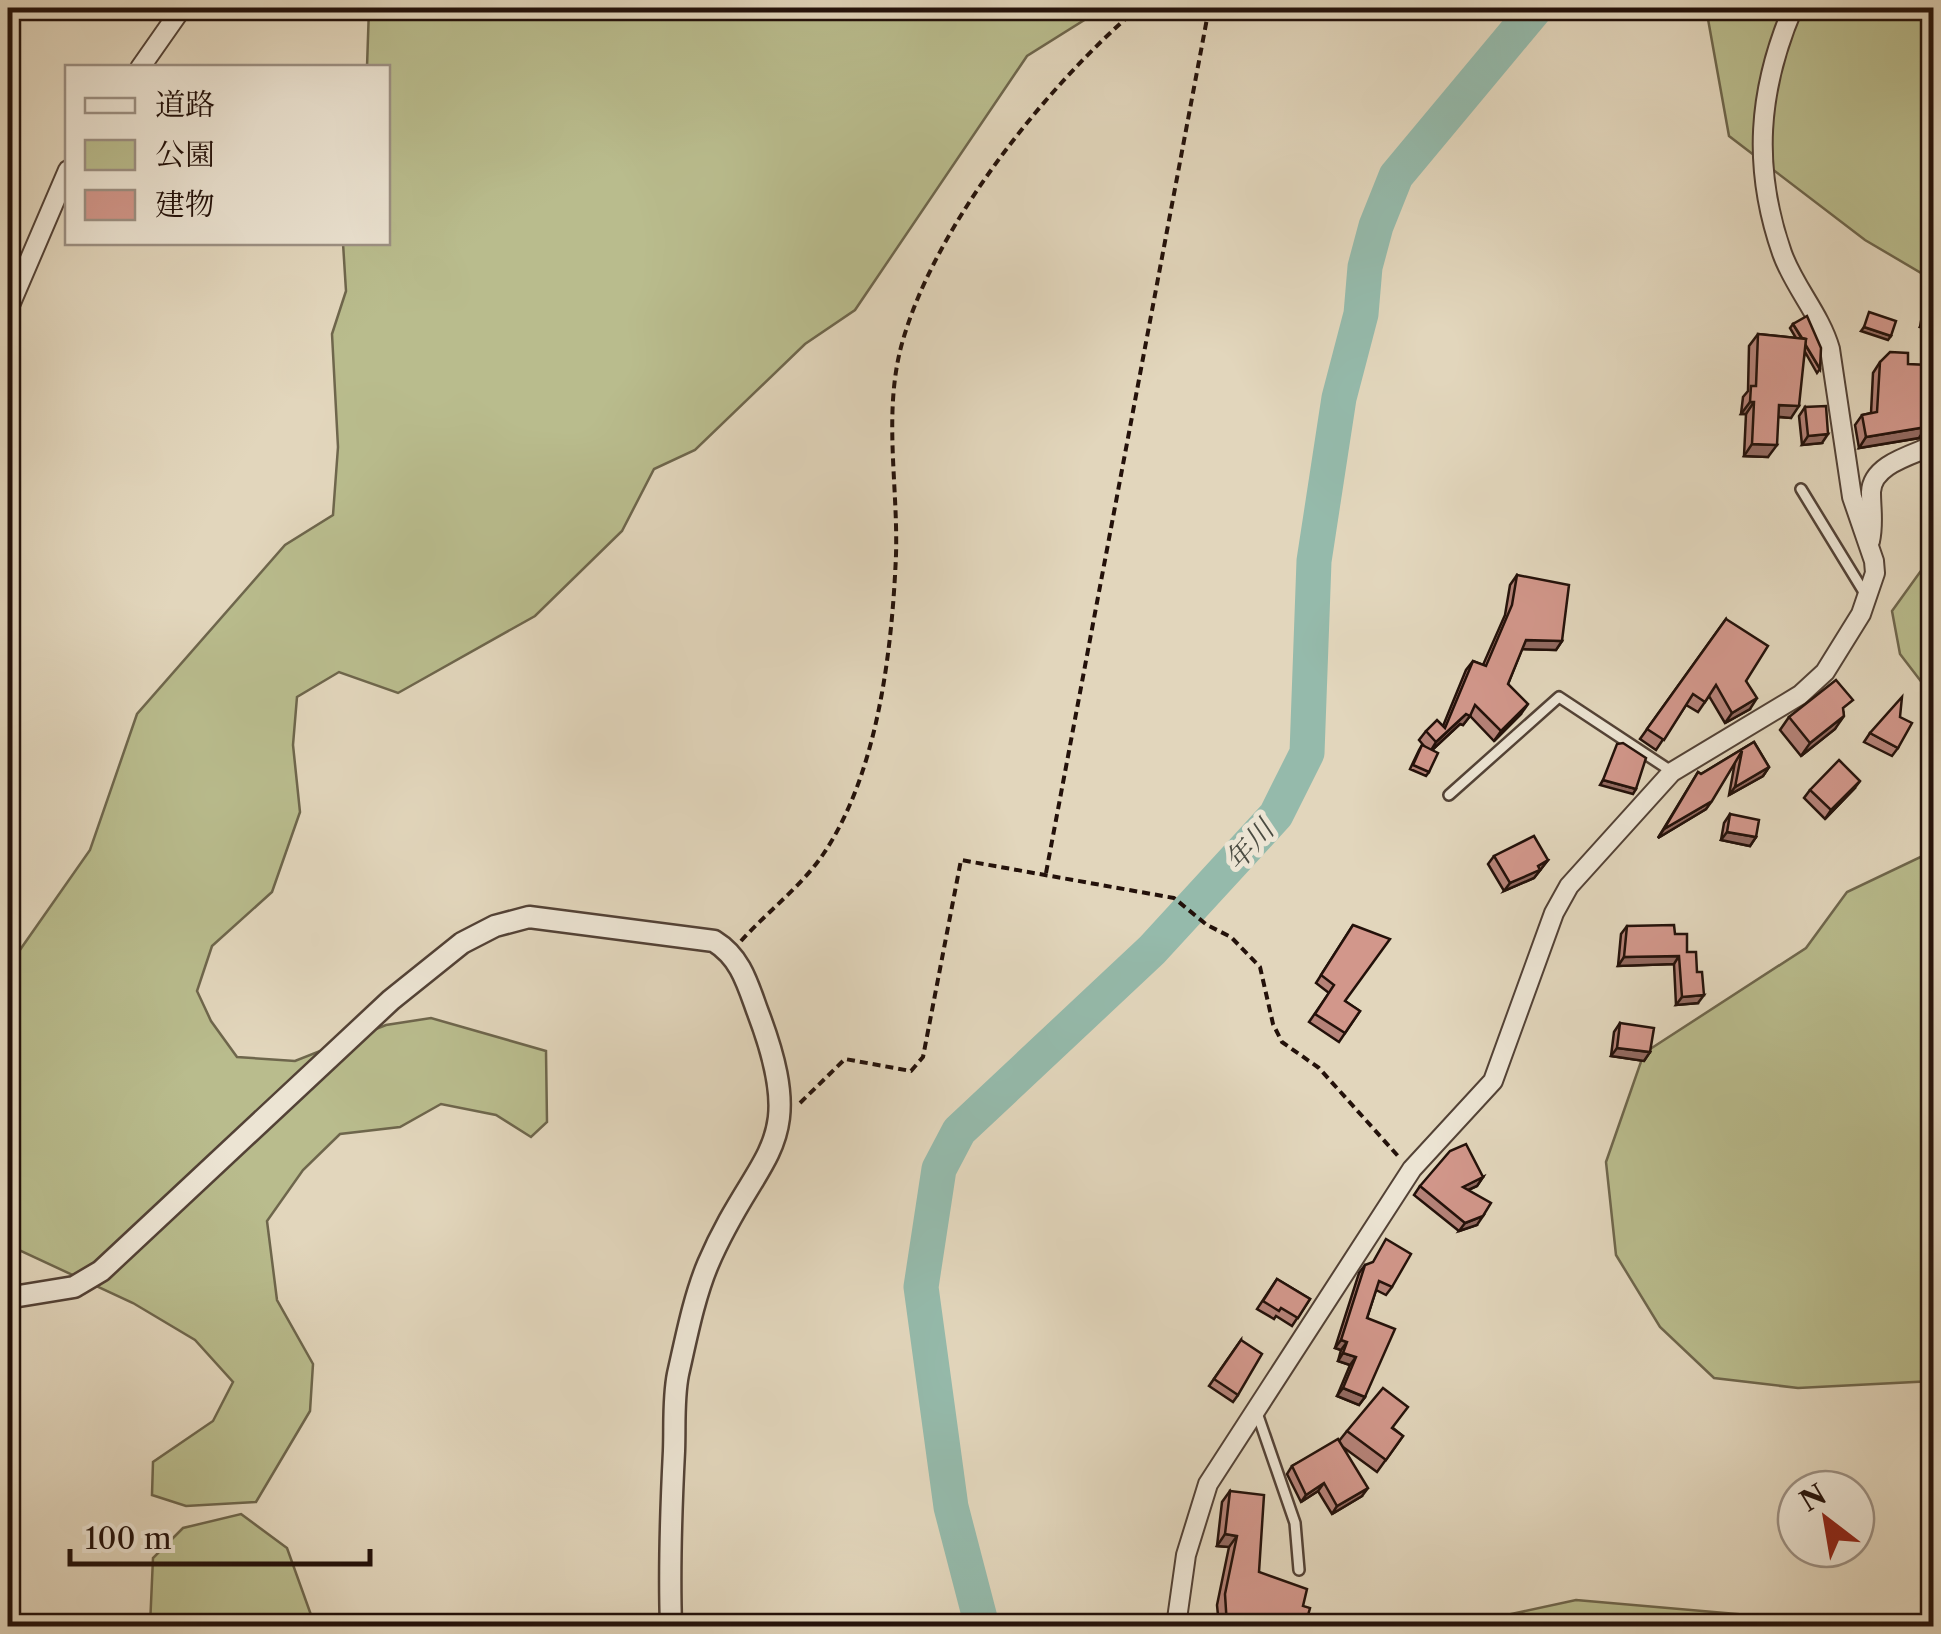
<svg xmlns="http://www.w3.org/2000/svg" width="1941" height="1634" font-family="'Libre Caslon Text','Noto Serif JP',serif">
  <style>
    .green { fill: #b9bc8d; stroke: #6e664c; stroke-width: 2.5 }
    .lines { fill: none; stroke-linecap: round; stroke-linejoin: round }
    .river { stroke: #95baab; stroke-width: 35 }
    .service-casing { stroke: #534236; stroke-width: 14 }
    .minor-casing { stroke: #534236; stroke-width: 22 }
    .tertiary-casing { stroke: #534236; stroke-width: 25 }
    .path { stroke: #23110a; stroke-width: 4; stroke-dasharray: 8 5; stroke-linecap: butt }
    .service { stroke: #ece4d3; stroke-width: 9 }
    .minor { stroke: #ece4d3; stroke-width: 18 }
    .tertiary { stroke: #ece4d3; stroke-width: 20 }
    .wall { fill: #b58278; stroke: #23110a; stroke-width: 2.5 }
    .shaded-wall { fill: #936a61; stroke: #23110a; stroke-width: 2.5 }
    .building { fill: #d2978b; stroke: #23110a; stroke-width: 2.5 }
    .labels { text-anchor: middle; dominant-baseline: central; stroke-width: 10; stroke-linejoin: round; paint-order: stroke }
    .water-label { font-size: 28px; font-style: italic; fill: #4b4c42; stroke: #ece4d3 }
  </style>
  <rect width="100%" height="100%" fill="#e2d6bc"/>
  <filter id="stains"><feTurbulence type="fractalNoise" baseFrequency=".002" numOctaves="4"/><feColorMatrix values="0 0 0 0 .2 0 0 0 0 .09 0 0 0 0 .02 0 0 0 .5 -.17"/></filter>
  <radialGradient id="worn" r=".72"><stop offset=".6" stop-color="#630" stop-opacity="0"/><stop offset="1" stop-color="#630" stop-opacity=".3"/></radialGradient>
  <!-- green -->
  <g class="green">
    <path d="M369,8H1096L1089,17L1027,56L855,310L805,344L695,450L654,469L622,531L535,616L398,693L339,672L297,697L293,745L300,812L272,892L212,946L197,991L211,1021L237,1057L295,1061L386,1025L431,1018L546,1051L547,1122L531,1137L496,1115L441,1104L400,1127L340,1134L303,1170L267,1221L277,1300L313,1364L310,1411L256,1502L186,1506L152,1495L153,1462L213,1421L233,1382L195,1340L133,1303L8,1245V967L90,850L137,714L285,545L333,515L338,447L332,334L346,291L343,243L388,242V68L367,67Z"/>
    <path d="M1706,8H1933V280L1865,240L1729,136Z"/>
    <path d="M1933,554L1934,697H1933L1900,654L1892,611Z"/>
    <path d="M1933,851V1381L1798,1388L1714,1378L1660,1327L1616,1255L1606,1162L1644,1053L1806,948L1847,892Z"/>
    <path d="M241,1514L287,1548L315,1626H150L153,1558L183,1528Z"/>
    <path d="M1576,1600L1876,1626H1495L1507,1615Z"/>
  </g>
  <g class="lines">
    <!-- river -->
    <path class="river" d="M982,1626L951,1507L921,1287L939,1169L959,1131L1152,950L1276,815L1307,753L1314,561L1339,398L1361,314L1365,267L1376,226L1396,176L1536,8"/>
    <defs>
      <g id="service">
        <path d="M1801,489L1867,597"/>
        <path d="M1449,795L1559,697L1671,771"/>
        <path d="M1256,1410L1295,1523L1299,1570"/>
      </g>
      <g id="minor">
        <path d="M140,68L182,8"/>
        <path d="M8,310L68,170"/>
        <path d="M1870,541C1874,523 1871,510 1871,492C1872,464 1913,455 1934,445"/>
        <path d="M1176,1626L1186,1555L1208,1484L1412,1169L1493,1081L1554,913L1569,886L1672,772L1800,695L1825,672L1861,614L1875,573L1874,561L1852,497L1830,349C1820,314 1794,287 1782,253C1752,167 1758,90 1793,8"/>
      </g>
      <path id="tertiary" d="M19,1296L74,1287L101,1271L391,1000L462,943L495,926L529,917L714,941C740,957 747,982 757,1010C811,1151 758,1147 708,1264C694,1297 686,1339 678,1374C673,1399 675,1426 674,1451C671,1510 669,1568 671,1626"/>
    </defs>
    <!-- service casing -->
    <use href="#service" class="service-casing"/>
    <!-- minor casing -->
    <use href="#minor" class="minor-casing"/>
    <!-- tertiary casing -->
    <use href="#tertiary" class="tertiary-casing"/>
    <!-- path -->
    <g class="path">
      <path d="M1046,873L1209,8"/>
      <path d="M741,941C768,911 802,886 824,853C878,772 892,651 896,555C898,487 884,418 900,351C930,231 1045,87 1138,8"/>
      <path d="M800,1103L845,1059L911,1071L923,1057L961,860L1174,898L1207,925L1231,937L1260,967L1273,1024L1282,1042L1319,1068L1398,1156"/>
    </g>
    <!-- service -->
    <use href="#service" class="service"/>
    <!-- minor -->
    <use href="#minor" class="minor"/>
    <!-- tertiary -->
    <use href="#tertiary" class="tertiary"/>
  </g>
  <!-- wall -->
  <g class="wall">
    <path d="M1929,302L1934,303V334L1929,333L1930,329L1920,327L1923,310Z"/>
    <path d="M1793,324L1820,369L1817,373L1805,352L1791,418L1778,417L1768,457L1744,456L1746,414H1741L1743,397L1748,391L1749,346L1758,334L1796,338L1790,328Z"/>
    <path d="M1880,362L1908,364L1929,373L1934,413L1924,412L1926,427L1919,438L1859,448L1855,425L1862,415L1871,413L1873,373Z"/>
    <path d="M1805,407L1822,443L1802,445L1799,416Z"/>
    <path d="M1517,575L1562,641L1556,650L1522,649L1508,684L1521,714L1494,741L1470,716L1463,725L1460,724L1432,750L1429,772L1426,776L1410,769L1419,750L1422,745L1425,747L1419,740L1426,731L1443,726L1466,670L1473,661L1483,665L1505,615L1510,585Z"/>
    <path d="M1726,619L1746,681L1750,709L1725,723L1709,696L1698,712L1686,705L1656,750L1640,739Z"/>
    <path d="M1843,713L1835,729L1801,756L1780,730L1789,717Z"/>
    <path d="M1870,733L1898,748L1892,756L1864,742Z"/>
    <path d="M1754,742L1769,767L1763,776L1729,795L1735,762L1706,809L1658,838L1698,772L1701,774Z"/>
    <path d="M1854,789L1825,819L1804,798L1810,790Z"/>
    <path d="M1730,814L1756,837L1750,846L1721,840L1724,823Z"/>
    <path d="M1494,856L1548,860L1534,878L1504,891L1488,864Z"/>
    <path d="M1353,925L1345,1001L1360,1011L1339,1042L1309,1022L1329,993L1316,983Z"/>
    <path d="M1627,926L1675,934L1687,952L1697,972L1698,1003L1676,1005L1674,964L1618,966L1621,934Z"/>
    <path d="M1620,1023L1650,1052L1644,1061L1611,1056L1614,1032Z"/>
    <path d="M1483,1177L1477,1186L1468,1190L1477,1225L1459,1231L1414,1195L1420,1186Z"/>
    <path d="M1365,1265L1392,1287L1386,1295L1376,1290L1367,1318L1365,1397L1359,1405L1337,1396L1350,1365L1338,1361L1341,1350L1335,1348L1359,1273Z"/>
    <path d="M1277,1279L1310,1299L1292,1326L1276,1316L1274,1319L1257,1309Z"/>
    <path d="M1241,1340L1238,1395L1233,1402L1209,1386Z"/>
    <path d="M1393,1428L1403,1436L1377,1472L1343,1447L1362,1496L1332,1514L1318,1491L1301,1502L1287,1474L1292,1466L1339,1441L1347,1431Z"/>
    <path d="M1230,1491L1259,1572L1303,1606L1305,1626H1219L1217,1605L1229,1547L1217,1546L1222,1502Z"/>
  </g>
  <!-- shaded-wall -->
  <g class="shaded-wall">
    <path d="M1925,319L1934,321L1930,329L1920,327Z"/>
    <path d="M1864,327L1891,336L1888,340L1861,331Z"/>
    <path d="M1922,401L1934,402V413L1915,412Z"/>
    <path d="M1750,402H1754L1746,414H1741Z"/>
    <path d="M1779,405L1799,406L1791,418L1770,416Z"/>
    <path d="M1926,427L1919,438L1859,448L1866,437Z"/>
    <path d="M1828,434L1822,443L1802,445L1808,436Z"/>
    <path d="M1752,444L1777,445L1768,457L1744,456Z"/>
    <path d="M1526,640L1562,641L1556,650L1519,649Z"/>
    <path d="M1757,698L1750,709L1725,723L1732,713Z"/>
    <path d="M1528,704L1521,714L1494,741L1501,731Z"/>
    <path d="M1466,714L1470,716L1463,725L1460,724L1430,752L1436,742Z"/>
    <path d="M1844,716L1835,729L1801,756L1810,743Z"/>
    <path d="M1769,767L1763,776L1729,795L1735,787Z"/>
    <path d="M1603,780L1636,789L1633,794L1600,785Z"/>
    <path d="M1860,781L1854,789L1825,819L1831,810Z"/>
    <path d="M1712,801L1706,809L1658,838L1664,829Z"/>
    <path d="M1727,832L1756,837L1750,846L1721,840Z"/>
    <path d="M1548,860L1534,878L1504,891L1510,883Z"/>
    <path d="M1679,956L1674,964L1618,966L1624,957Z"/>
    <path d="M1704,995L1698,1003L1676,1005L1682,997Z"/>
    <path d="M1617,1048L1650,1052L1644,1061L1611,1056Z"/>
    <path d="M1483,1177L1477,1186L1457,1195L1463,1187Z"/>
    <path d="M1483,1216L1477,1225L1459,1231L1465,1223Z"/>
    <path d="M1341,1340L1347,1342L1341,1350L1335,1348Z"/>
    <path d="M1343,1353L1356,1357L1350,1365L1338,1361Z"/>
    <path d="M1343,1388L1365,1397L1359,1405L1337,1396Z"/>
    <path d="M1324,1483L1318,1491L1301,1502L1306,1495Z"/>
    <path d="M1368,1488L1362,1496L1332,1514L1337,1506Z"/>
    <path d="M1225,1534L1237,1536L1229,1547L1217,1546Z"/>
  </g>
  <!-- building -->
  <g class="building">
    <path d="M1929,302L1934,303V321L1925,319Z"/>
    <path d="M1869,312L1896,321L1891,336L1864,327Z"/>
    <path d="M1807,316L1821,348L1820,369L1805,344L1806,339L1802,338L1793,324Z"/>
    <path d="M1758,334L1806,339L1799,406L1779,405L1777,445L1752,444L1754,402H1750L1751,386H1756Z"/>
    <path d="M1890,352L1908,353V364L1929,365V373H1934V402L1922,401L1926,427L1866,437L1862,415L1877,412L1880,362Z"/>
    <path d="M1826,406L1828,434L1808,436L1805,407Z"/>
    <path d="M1517,575L1569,585L1562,641L1526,640L1508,684L1528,704L1501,731L1475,705L1470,716L1466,714L1436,742L1426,731L1437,720L1445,728L1473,661L1486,666L1512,605Z"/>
    <path d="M1726,619L1768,646L1746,681L1757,698L1732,713L1716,685L1705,702L1693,694L1664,740L1647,729Z"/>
    <path d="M1836,680L1853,700L1843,708L1844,716L1810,743L1789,717Z"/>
    <path d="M1902,697L1900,717L1912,723L1898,748L1870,733Z"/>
    <path d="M1754,742L1769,767L1735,787L1742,751L1712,801L1664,829L1698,772L1701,774Z"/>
    <path d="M1623,743L1646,758L1636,789L1603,780L1617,744Z"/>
    <path d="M1422,745L1438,753L1429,772L1413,765Z"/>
    <path d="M1839,760L1860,781L1831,810L1810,790Z"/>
    <path d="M1730,814L1759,820L1756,837L1727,832Z"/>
    <path d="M1534,836L1548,860L1538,866L1540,870L1510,883L1494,856Z"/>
    <path d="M1353,925L1390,939L1345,1001L1360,1011L1345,1033L1315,1014L1334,985L1321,975Z"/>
    <path d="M1674,925L1675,934H1687V952H1696L1697,972H1702L1704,995L1682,997L1679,956L1624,957L1627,926Z"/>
    <path d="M1620,1023L1654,1028L1650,1052L1617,1048Z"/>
    <path d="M1466,1144L1483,1177L1463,1187L1491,1203L1483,1216L1465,1223L1420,1186L1450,1151Z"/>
    <path d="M1386,1239L1411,1254L1392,1287L1379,1281L1367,1318L1395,1329L1365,1397L1343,1388L1356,1357L1343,1353L1347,1342L1341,1340L1365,1265L1373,1262Z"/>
    <path d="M1277,1279L1310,1299L1298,1318L1281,1308L1279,1311L1263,1301Z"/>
    <path d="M1241,1340L1262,1354L1238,1395L1214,1379Z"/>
    <path d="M1383,1388L1408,1407L1392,1428L1403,1436L1386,1460L1347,1431Z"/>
    <path d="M1338,1439L1368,1488L1337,1506L1324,1483L1306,1495L1292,1466Z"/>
    <path d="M1230,1491L1264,1495L1259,1572L1307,1589L1303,1606L1310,1608L1305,1626H1227L1225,1594L1237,1536L1225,1534Z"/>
  </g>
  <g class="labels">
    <!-- water labels -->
    <g class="water-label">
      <text transform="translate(1249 845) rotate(-48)">年川</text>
    </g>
  </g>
  <!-- margin -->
  <rect width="1941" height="1634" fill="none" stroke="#e2d6bc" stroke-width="40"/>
  <rect x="10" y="10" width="1921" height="1614" fill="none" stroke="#23110a" stroke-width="5"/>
  <rect x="20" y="20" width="1901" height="1594" fill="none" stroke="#23110a" stroke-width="2.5"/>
  <!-- legend -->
  <rect x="65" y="65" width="325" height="180" fill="#ece4d3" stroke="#9c9083" stroke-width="2.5"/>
  <rect x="85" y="98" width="50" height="15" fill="#ece4d3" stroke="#9c9083" stroke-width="2.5"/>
  <text x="155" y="115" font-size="30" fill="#23110a">道路</text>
  <rect x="85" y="140" width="50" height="30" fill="#b9bc8d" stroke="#9c9083" stroke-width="2.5"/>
  <text x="155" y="165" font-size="30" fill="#23110a">公園</text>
  <rect x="85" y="190" width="50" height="30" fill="#d2978b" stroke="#9c9083" stroke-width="2.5"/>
  <text x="155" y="215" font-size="30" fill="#23110a">建物</text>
  <!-- north arrow -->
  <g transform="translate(1826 1519) rotate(329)"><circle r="48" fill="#ece4d3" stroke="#9c9083" stroke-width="2.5"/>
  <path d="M0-8L18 38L0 25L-18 38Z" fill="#8f2418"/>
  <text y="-15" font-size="28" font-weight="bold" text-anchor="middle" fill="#23110a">N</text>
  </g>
  <!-- scale -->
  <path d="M70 1549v15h300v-15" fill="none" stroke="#23110a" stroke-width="5"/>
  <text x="85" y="1549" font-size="30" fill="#23110a" stroke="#ece4d3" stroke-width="8" paint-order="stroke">100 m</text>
  <rect width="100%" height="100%" filter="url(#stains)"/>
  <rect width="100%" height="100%" fill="url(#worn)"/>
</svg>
